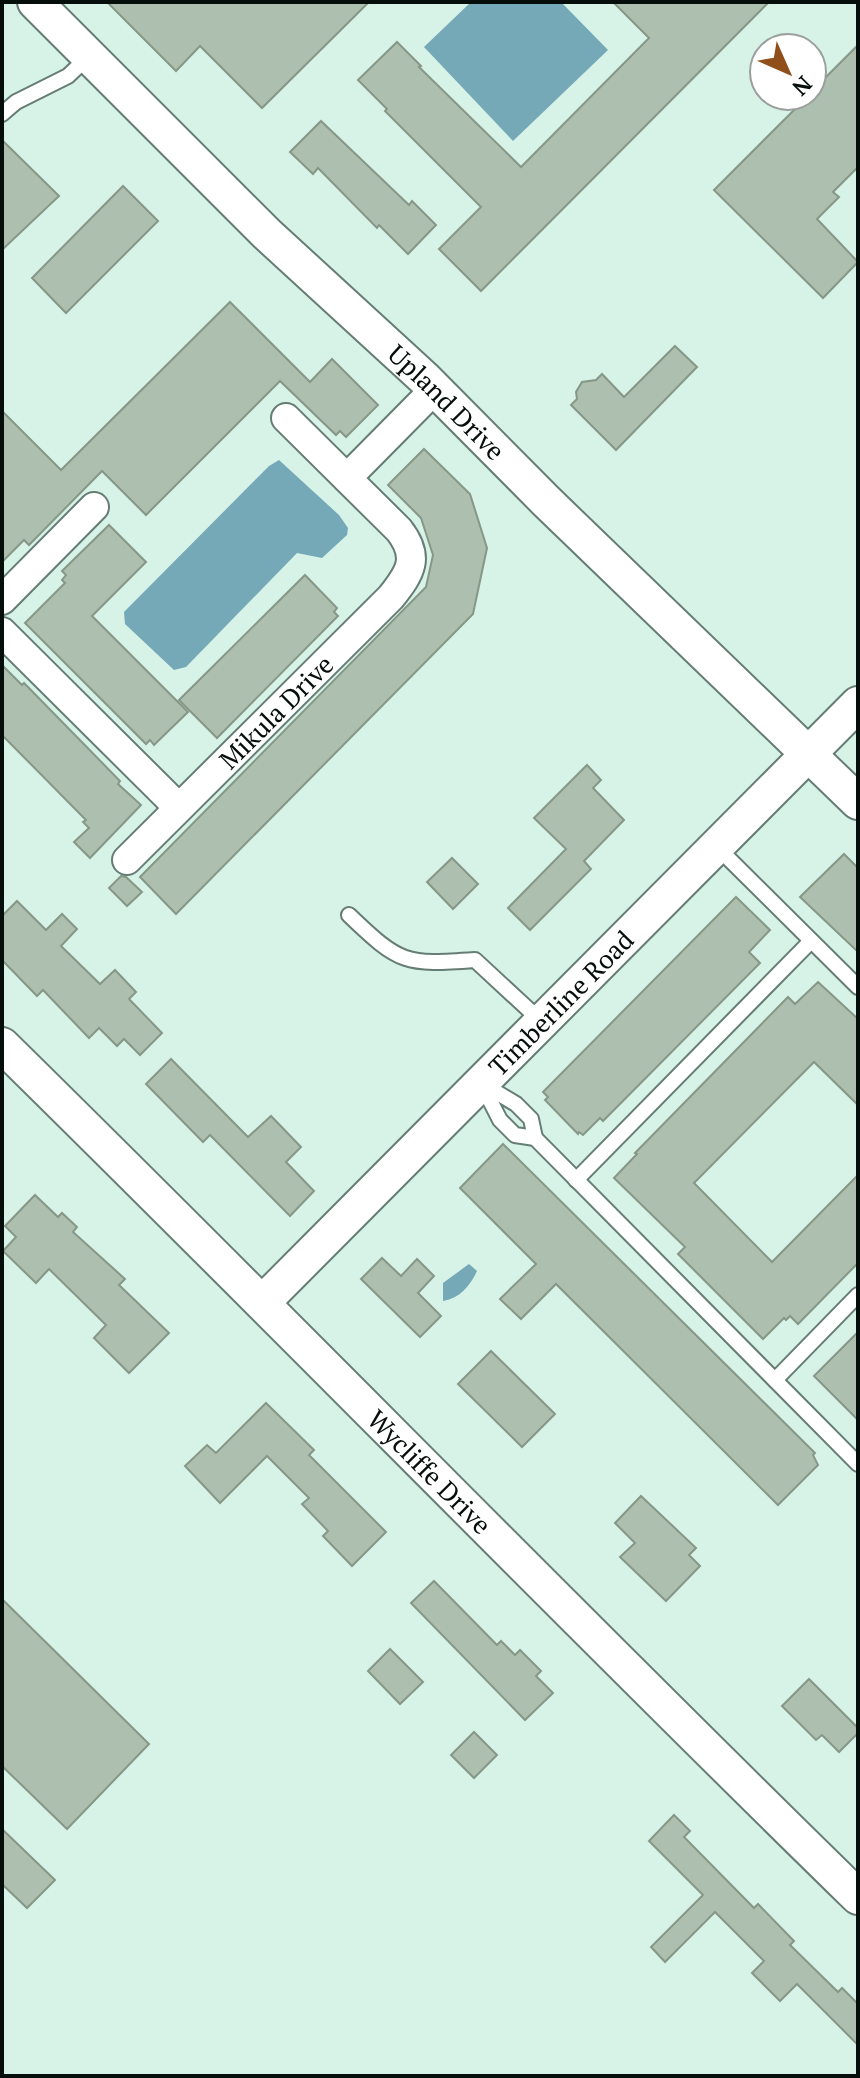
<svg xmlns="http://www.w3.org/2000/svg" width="860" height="2078" font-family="'PT Serif',serif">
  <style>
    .water { fill: #75a9b7 }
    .building { fill: #adbfae; stroke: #869787; stroke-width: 2 }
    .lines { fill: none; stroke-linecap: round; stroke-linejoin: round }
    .service-casing { stroke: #657d74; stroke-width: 18 }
    .minor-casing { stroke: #657d74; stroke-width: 32 }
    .tertiary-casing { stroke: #657d74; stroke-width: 38 }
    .service { stroke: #fff; stroke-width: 14 }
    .minor { stroke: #fff; stroke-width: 28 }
    .tertiary { stroke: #fff; stroke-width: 34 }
    .labels { text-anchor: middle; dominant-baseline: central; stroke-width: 6; stroke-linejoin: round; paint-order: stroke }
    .street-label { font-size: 26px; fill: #060e0b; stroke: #fff }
  </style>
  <rect width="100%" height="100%" fill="#d7f2e7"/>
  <!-- water -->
  <g class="water">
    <path d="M471,2H561L608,50L513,141L424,47Z"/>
    <path d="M279,460L339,515L348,528L347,535L322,558L297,553L186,667L174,670L125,624L124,612L269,466Z"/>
    <path d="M469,1264L477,1271C470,1286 460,1298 443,1301V1283Z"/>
  </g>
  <!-- building -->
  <g class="building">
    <path d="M107,2H369L262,108L200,46L176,71Z"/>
    <path d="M613,2H769L481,291L439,249L481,207L385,111L387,109L358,80L397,42L421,66L419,67L521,167L649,38Z"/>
    <path d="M858,45V167L833,192L839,197L817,219L858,262L823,298L714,190L808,96H812V91Z"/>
    <path d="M321,121L409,205L412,201L436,225L408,254L379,225L377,228L318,168L313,174L290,152Z"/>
    <path d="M2,140L59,196L2,250Z"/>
    <path d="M123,186L158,221L66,313L32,278Z"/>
    <path d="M230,302L310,382L332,359L378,405L346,437L340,431L336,435L280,381L146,515L102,471L29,545L24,540L2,562V411L61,470Z"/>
    <path d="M675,346L697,367L616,450L571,405L577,399L576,392L582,382L596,380L602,374L624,397Z"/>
    <path d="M424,449L470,494L487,548L473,614L176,914L140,877L426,587L433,555L421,518L388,485Z"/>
    <path d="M109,525L146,562L92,616L188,712L154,745L150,740L146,744L25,623L65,583L62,580L66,575L62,571Z"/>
    <path d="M305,575L337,608L334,612L338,616L217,738L179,700Z"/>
    <path d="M2,665L22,685L24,683L120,781L118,784L141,805L90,858L74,842L89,828L83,822L86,820L2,735Z"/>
    <path d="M587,765L601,780L593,788L624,820L584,861L591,869L530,930L508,908L566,849L534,818Z"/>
    <path d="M844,854L858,868V952L800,897Z"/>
    <path d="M452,858L478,884L453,909L427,882Z"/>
    <path d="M121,876L126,877L142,892L127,906L109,888Z"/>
    <path d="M736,897L770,930L749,952L760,963L603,1121L600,1118L583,1135L579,1132L578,1134L545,1100L548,1097L543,1092Z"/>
    <path d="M17,901L46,930L62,914L77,929L61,946L100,984L115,970L136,992L129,999L162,1033L140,1055L124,1039L117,1046L99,1028L89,1038L43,990L37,996L2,960V916Z"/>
    <path d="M818,982L858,1019V1105L814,1062L694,1183L772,1262L858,1175V1263L798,1324L790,1316L786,1320L784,1318L763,1339L678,1254L685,1247L614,1178L637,1154L635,1153L788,997L795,1004Z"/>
    <path d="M171,1059L248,1137L271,1116L301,1147L286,1162L314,1191L290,1216L210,1135L203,1142L146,1084Z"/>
    <path d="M503,1144L815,1453L813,1455L818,1465L778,1505L556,1284L521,1319L500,1299L536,1264L460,1188Z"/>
    <path d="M35,1195L58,1217L62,1213L77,1227L73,1232L125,1279L119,1285L169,1333L129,1373L94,1338L106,1325L49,1269L36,1283L3,1251L16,1237L5,1226Z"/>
    <path d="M382,1258L401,1276L417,1259L434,1276L418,1293L441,1316L420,1337L361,1279Z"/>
    <path d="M858,1332V1420L814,1376Z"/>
    <path d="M491,1351L555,1414L522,1447L458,1384Z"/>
    <path d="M266,1403L314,1450L309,1455L386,1532L352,1566L323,1536L328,1531L302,1504L309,1498L267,1456L220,1503L185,1466L207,1445L216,1453Z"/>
    <path d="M641,1496L696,1548L689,1555L700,1566L666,1601L620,1557L635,1543L615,1523Z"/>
    <path d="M434,1581L497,1645L501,1641L515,1655L520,1650L541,1671L536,1676L553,1693L525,1720L411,1603Z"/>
    <path d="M2,1599L149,1744L67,1829L2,1766Z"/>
    <path d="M390,1649L423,1682L400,1704L368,1671Z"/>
    <path d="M809,1679L858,1728V1733L839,1752L822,1735L816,1740L782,1706Z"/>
    <path d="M474,1732L497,1755L474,1778L451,1755Z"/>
    <path d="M674,1815L690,1831L684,1837L754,1908L758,1904L794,1941L790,1945L838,1992L842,1988L858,2004V2045L797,1984L780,2001L752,1973L764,1961L715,1912L665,1962L651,1947L703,1895L649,1841Z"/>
    <path d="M2,1829L55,1880L27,1908L2,1884Z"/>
  </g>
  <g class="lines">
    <defs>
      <g id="service">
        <path d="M2,114L16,102L68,76L89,56"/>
        <path d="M717,847L858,987"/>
        <path d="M349,915C400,964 405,965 475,960L542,1022"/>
        <path d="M481,1083L516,1104L531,1119L535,1138L515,1135L500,1120Z"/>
        <path d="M535,1138L858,1464"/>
        <path d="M576,1180L811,941"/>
        <path d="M775,1380L858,1295"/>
      </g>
      <g id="minor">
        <path d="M347,478L434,390"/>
        <path d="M2,600L94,507"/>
        <path d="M2,632L178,807"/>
        <path id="s1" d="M127,860L391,597C411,572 420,557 399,530L286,418"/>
      </g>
      <g id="tertiary">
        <path id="s2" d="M35,2L267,234L424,378L546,501L858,802"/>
        <path id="s3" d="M2,1045C289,1327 570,1616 858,1897"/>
        <path id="s4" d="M263,1302L858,704"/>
      </g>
    </defs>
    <!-- service casing -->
    <use href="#service" class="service-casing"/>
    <!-- minor casing -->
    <use href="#minor" class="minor-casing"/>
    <!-- tertiary casing -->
    <use href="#tertiary" class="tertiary-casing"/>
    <!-- service -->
    <use href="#service" class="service"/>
    <!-- minor -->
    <use href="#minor" class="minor"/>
    <!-- tertiary -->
    <use href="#tertiary" class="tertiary"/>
  </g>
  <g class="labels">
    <!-- street labels -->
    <g class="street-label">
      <text stroke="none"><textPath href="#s2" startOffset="574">Upland Drive</textPath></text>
      <text stroke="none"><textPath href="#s1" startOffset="210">Mikula Drive</textPath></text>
      <text stroke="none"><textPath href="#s4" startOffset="422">Timberline Road</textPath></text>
      <text stroke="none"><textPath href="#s3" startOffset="604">Wycliffe Drive</textPath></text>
    </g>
  </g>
  <!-- border -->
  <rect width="860" height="2078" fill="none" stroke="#060e0b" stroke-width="8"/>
  <!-- north arrow -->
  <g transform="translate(788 72) rotate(135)"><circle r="38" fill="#ffffff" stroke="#9b9f9d" stroke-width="2"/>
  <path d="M0-6L14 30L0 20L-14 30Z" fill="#8f4e1a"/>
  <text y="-12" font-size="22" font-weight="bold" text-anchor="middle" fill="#060e0b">N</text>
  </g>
</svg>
